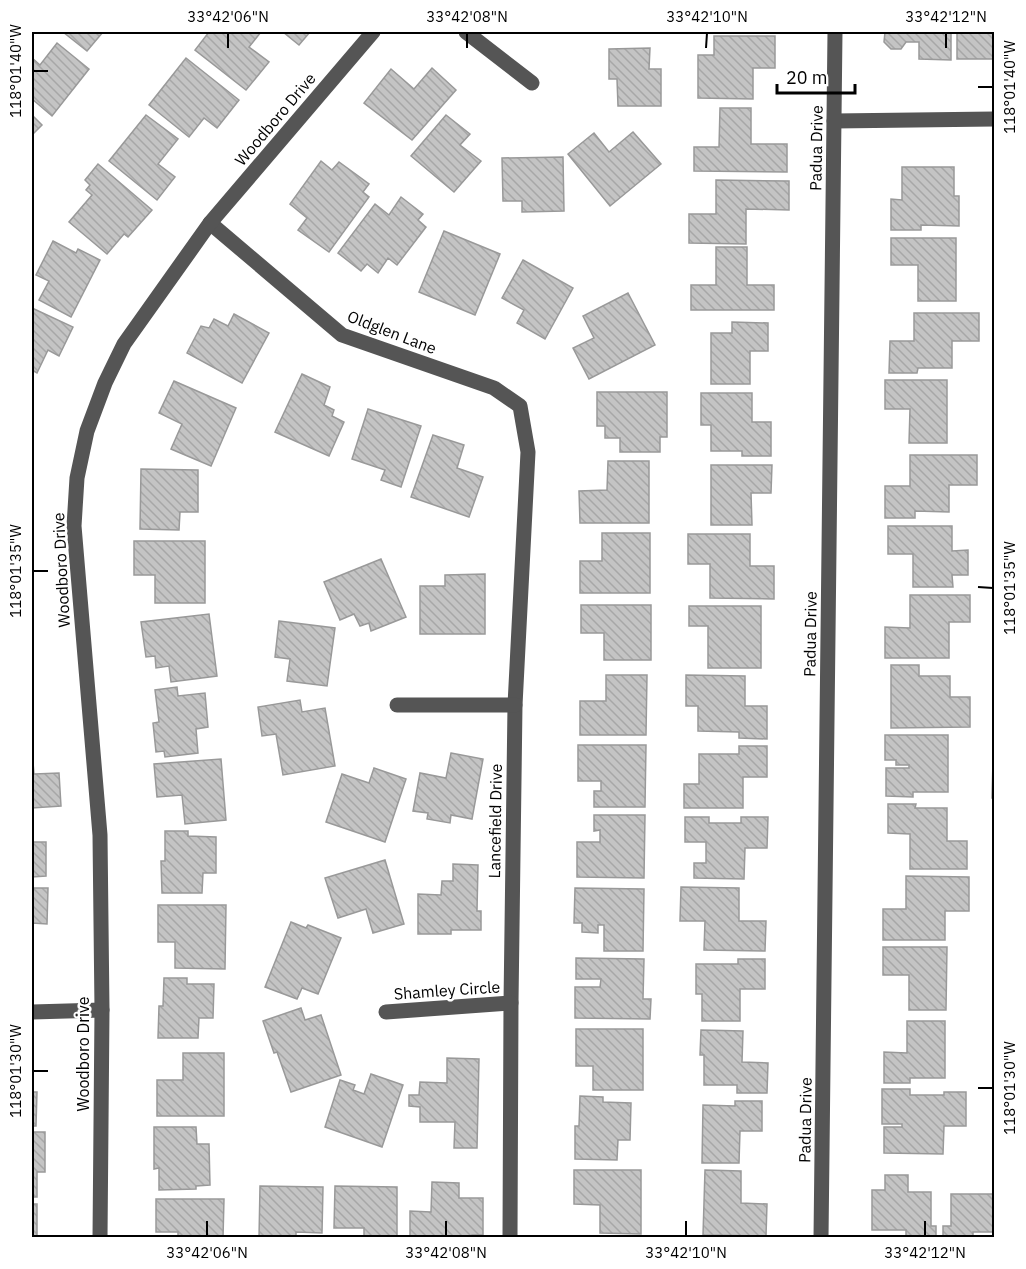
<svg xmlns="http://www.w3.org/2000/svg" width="1026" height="1269" font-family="'IBM Plex Sans',sans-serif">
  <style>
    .building { fill: url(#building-back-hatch); stroke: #999; stroke-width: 1.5 }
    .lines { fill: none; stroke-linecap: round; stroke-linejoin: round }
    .minor { stroke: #555; stroke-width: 15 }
    .ticks { fill: none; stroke: #000; stroke-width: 2 }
    .labels { text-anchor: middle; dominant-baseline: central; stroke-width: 5; stroke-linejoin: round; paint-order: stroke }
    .street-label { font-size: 16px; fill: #000; stroke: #fff }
    .neatline { fill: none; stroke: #000; stroke-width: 2 }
    .ticks-label { font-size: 15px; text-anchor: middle; fill: #000 }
  </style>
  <defs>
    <pattern id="building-back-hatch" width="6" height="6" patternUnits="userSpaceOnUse" patternTransform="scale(1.5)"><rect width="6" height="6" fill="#c4c4c4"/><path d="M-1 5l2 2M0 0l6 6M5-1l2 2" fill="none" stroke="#a7a7a7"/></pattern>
  </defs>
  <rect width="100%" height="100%" fill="#fff"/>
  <!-- building -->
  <g class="building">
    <path d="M63,32H103L87,51Z"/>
    <path d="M209,32H261L249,47L269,62L246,90L195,50Z"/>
    <path d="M283,32H310L299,45Z"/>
    <path d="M885,32H951V60L919,59V42H906L901,49H891L884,42Z"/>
    <rect x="957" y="32" width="37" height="27"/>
    <path d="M714,36H775V68H753V99L698,98V55H714Z"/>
    <path d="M57,43L89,69L52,116L32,99V58L40,65Z"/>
    <path d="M650,48L649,69H661V106H618L617,79H609V49Z"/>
    <path d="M186,58L239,100L217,128L204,118L189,137L149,105Z"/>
    <path d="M432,68L456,90L412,140L364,103L391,69L414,89Z"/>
    <path d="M720,108H751V144H787V172L694,171V147H719Z"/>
    <path d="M32,115L42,125L32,135Z"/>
    <path d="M146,115L178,139L158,164L175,177L157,200L109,161Z"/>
    <path d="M446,115L470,134L460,145L481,161L454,192L411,156Z"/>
    <path d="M633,132L661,164L610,206L568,154L594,133L609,152Z"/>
    <path d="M563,157L564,211L522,212V201H503L502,158Z"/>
    <path d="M321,161L332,170L339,162L369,184L363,192L369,197L329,252L298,230L307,218L290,204Z"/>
    <path d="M98,164L152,210L128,237L124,234L107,254L69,222L92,195L86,190L90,185L85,180Z"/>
    <path d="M902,167H954V196H959V226L921,225V230H891V199L902,200Z"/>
    <path d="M716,180L789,181V210L746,209V244L689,243V214H716Z"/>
    <path d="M401,197L423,214L418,220L426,227L397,265L388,258L378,273L367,264L361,271L338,253L375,204L389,215Z"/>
    <path d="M444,231L500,254L475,315L419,292Z"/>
    <path d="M891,238H956V301H918V265H891Z"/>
    <path d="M53,241L76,253L78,249L100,260L71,317L39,300L49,281L36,275Z"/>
    <path d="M716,247H747V285H774V310H691V285H716Z"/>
    <path d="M523,260L573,288L545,339L517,323L524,310L502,298Z"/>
    <path d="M628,293L655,345L589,379L573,348L594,338L583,316Z"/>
    <path d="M32,308L73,327L59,356L48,350L37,373L32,370Z"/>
    <path d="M914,313H979V341H952V368H918L917,373H889L890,341H914Z"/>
    <path d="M234,314L269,333L242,383L187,353L201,326L209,328L214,319L228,326Z"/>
    <path d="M732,322L768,323V351H750V384H711V333H732Z"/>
    <path d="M302,374L330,387L324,405L334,410L332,416L344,422L329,456L275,432Z"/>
    <path d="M885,380H947V443H909L910,409H885Z"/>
    <path d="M174,381L236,408L211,466L171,449L182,424L159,413Z"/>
    <path d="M597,392H667V437H660V452H620V438H605V426H597Z"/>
    <path d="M701,393H752V422H771V456H742V451H711V425H701Z"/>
    <path d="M368,409L421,426L401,487L381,480L385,470L352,459Z"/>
    <path d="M433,435L464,445L457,468L483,477L469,517L411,497Z"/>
    <path d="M910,455H977V485H949V512L915,511V518H885V486H910Z"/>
    <path d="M608,461H649V523H580L579,491L607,490Z"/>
    <path d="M711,465H772L771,493H751L752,525H711Z"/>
    <path d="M141,469L198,470V512H180L179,530L140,529Z"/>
    <path d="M888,526H952V551L968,550V575H952L953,587H913V554H888Z"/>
    <path d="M602,533H650V593H580V561H602Z"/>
    <path d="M688,534H750V566H774V599L710,598V564H688Z"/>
    <path d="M134,541H205V603H155V575H134Z"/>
    <path d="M381,559L406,617L371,631L369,623L360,626L354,614L340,620L324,582Z"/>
    <path d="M485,574V634H420V586H445V575Z"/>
    <path d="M910,595H970V622H949V658H885V627L910,628Z"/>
    <path d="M581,605H651V660H604V633H581Z"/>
    <path d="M689,606H761V668H708V626H689Z"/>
    <path d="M209,614L217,676L171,682L169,666L156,668L155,656L146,657L141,622Z"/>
    <path d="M279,621L335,628L327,686L287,681L290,659L275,657Z"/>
    <path d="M891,665H919V676H950V697H970V727L891,728Z"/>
    <path d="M606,675H647L646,735H580V701H606Z"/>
    <path d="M686,675L745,676V706H767V739L739,738V732L698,731V706H686Z"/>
    <path d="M177,687L178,696L205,693L208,727L196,729L198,753L165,757L164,751L156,752L153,723L159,722L155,690Z"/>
    <path d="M300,700L302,712L325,708L335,766L283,775L276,734L262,736L258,707Z"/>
    <path d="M885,735H948V792H913V797L886,796V768H909V765H896V760H885Z"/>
    <path d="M578,745H646L645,807H594V791H601V781H578Z"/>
    <path d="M739,746H767V777H743V808H684V784H699V754H739Z"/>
    <path d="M32,751L34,774L59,773L61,806L32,808Z"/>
    <path d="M451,753L483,759L472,819L451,815L450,823L427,819L428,813L413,811L420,773L446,778Z"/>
    <path d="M221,759L226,820L185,824L182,795L157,797L154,764Z"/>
    <path d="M993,762H994V798H992Z"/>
    <path d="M374,768L406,779L385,842L326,822L342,774L369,783Z"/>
    <path d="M888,804H916L915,808H947V841H967V869H910V834L888,833Z"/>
    <path d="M594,815H645L644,878L577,877V842H600V830L594,831Z"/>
    <path d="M685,817H709V823H741V817H768L767,848H745L744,879L694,878V863H706V842H685Z"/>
    <path d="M165,831H188V836L216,837V873H203L202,893H162L161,861H165Z"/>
    <path d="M32,842H46V876L32,877Z"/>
    <path d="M385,860L404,924L373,933L366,909L338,918L325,878Z"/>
    <path d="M453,864L478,865L477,911H481V930H451V934H418V894L441,895L442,881H453Z"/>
    <path d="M906,876L969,877V911H945V940H883V909H906Z"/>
    <path d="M681,887L739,888V921H766L765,951L704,950L705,921H680Z"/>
    <path d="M32,888H48L47,924L32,923V951Z"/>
    <path d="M575,888L644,889L643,951H604V925H598V933L582,932V923H574Z"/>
    <path d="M158,905H226L225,969L175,968V942H158Z"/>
    <path d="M291,922L306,928L308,925L341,938L318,994L302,988L297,999L265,987Z"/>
    <path d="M883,947H947L946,1010H909V975H883Z"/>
    <path d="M576,958L644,959L643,999H651L650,1019L575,1018V987H600L601,979H576Z"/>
    <path d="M738,959H765V989H740V1021H702V994H696V964H738Z"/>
    <path d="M164,978H187V984H214L213,1018H199L198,1038H158L159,1006H163Z"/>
    <path d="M301,1008L305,1020L321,1015L341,1075L291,1092L277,1052L274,1053L263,1021Z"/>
    <path d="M907,1021H945V1078H910V1083H884V1052L907,1053Z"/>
    <path d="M576,1029H643V1090H593V1066H576Z"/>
    <path d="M701,1030L743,1031L742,1062L768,1063L767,1093H737V1085H704V1055H700Z"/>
    <path d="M183,1053H224V1116H157V1080H183Z"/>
    <path d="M447,1058L479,1059L477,1148H454L455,1122H420V1107L409,1106V1095H419L420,1082L447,1083Z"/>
    <path d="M371,1074L403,1085L382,1147L325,1127L340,1080L355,1085L353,1090L364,1094Z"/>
    <path d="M882,1089H910V1095H944V1092H966V1126H944L943,1154L884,1153V1127H902V1124H882Z"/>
    <path d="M32,1092H37L36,1126H32Z"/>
    <path d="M580,1096L603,1097V1102L631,1103L630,1140H618L617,1160L575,1159V1126H579Z"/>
    <path d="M735,1101H762V1131H740L739,1163H702L703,1105L735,1106Z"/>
    <path d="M154,1127H196L197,1144H209L210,1185L196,1186V1189L159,1190V1168L154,1169Z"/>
    <path d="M32,1132H45V1172H37V1197H32Z"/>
    <path d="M574,1170H641V1234L600,1233V1205L574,1204Z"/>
    <path d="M705,1170L741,1171V1203L767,1204L766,1236L703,1235Z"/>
    <path d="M885,1175H908V1192H931V1226H936V1238H906V1230H872V1190H885Z"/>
    <path d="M432,1182L459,1183V1198H483V1235H472V1238H410V1211L431,1212Z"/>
    <path d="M260,1186L323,1187L322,1233L296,1232V1238H259Z"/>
    <path d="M335,1186L397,1187V1238H364V1228H334Z"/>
    <path d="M951,1194H994V1232H973V1238H943V1226H951Z"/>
    <path d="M156,1199H224L223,1238H178V1232H156Z"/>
    <rect x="32" y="1204" width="5" height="32"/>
  </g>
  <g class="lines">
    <!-- minor -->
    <g class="minor">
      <path d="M466,32L532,83"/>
      <path d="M834,121L994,119"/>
      <path d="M210,223L342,335L494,388L520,406L528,452L515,705L511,1003L510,1238"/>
      <path d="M397,705H515"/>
      <path d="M32,1012L102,1010"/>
      <path d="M386,1012L511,1003"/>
      <path d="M100,1238L102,1010L100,835L74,526L77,478L87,431L105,383L124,344L210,223L373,32"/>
      <path d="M821,1238L835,32"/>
    </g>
  </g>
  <!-- ticks -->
  <path class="ticks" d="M228,48V33M467,48V33M706,48L707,33M946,48V33M33,71H48M978,87H993M33,571H48M978,587L993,588M33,1071H48M978,1088H993M207,1236V1221M446,1236V1221M686,1236V1221M925,1236V1221"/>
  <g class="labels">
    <!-- street labels -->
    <g class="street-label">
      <text transform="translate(275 119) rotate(-50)">Woodboro Drive</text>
      <text transform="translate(816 148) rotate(-89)">Padua Drive</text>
      <text transform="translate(392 332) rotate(21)">Oldglen Lane</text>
      <text transform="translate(61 570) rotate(-93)">Woodboro Drive</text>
      <text transform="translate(810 634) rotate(-89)">Padua Drive</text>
      <text transform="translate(495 821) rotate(-89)">Lancefield Drive</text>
      <text transform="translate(447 990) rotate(-4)">Shamley Circle</text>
      <text transform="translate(83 1054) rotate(-90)">Woodboro Drive</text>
      <text transform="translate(805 1120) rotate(-89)">Padua Drive</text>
    </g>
  </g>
  <!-- border -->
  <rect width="1026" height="1269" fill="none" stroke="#ffffff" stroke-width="66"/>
  <!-- scale -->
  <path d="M777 84v9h78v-9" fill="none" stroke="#000000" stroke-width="3"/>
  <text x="786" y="84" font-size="18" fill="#000000" stroke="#ffffff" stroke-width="4.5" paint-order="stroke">20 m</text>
  <rect x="33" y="33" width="960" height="1203" class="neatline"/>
  <g class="ticks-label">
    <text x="228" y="22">33°42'06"N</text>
    <text x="467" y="22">33°42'08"N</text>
    <text x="707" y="22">33°42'10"N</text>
    <text x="946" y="22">33°42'12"N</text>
    <text transform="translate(16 71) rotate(-90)" y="5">118°01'40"W</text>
    <text transform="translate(1010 87) rotate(-90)" y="5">118°01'40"W</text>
    <text transform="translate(16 571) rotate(-90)" y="5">118°01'35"W</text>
    <text transform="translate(1010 588) rotate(-90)" y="5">118°01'35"W</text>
    <text transform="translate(16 1071) rotate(-90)" y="5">118°01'30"W</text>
    <text transform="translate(1010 1088) rotate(-90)" y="5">118°01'30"W</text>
    <text x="207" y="1258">33°42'06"N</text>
    <text x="446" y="1258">33°42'08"N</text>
    <text x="686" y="1258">33°42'10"N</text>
    <text x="925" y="1258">33°42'12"N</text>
  </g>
</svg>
